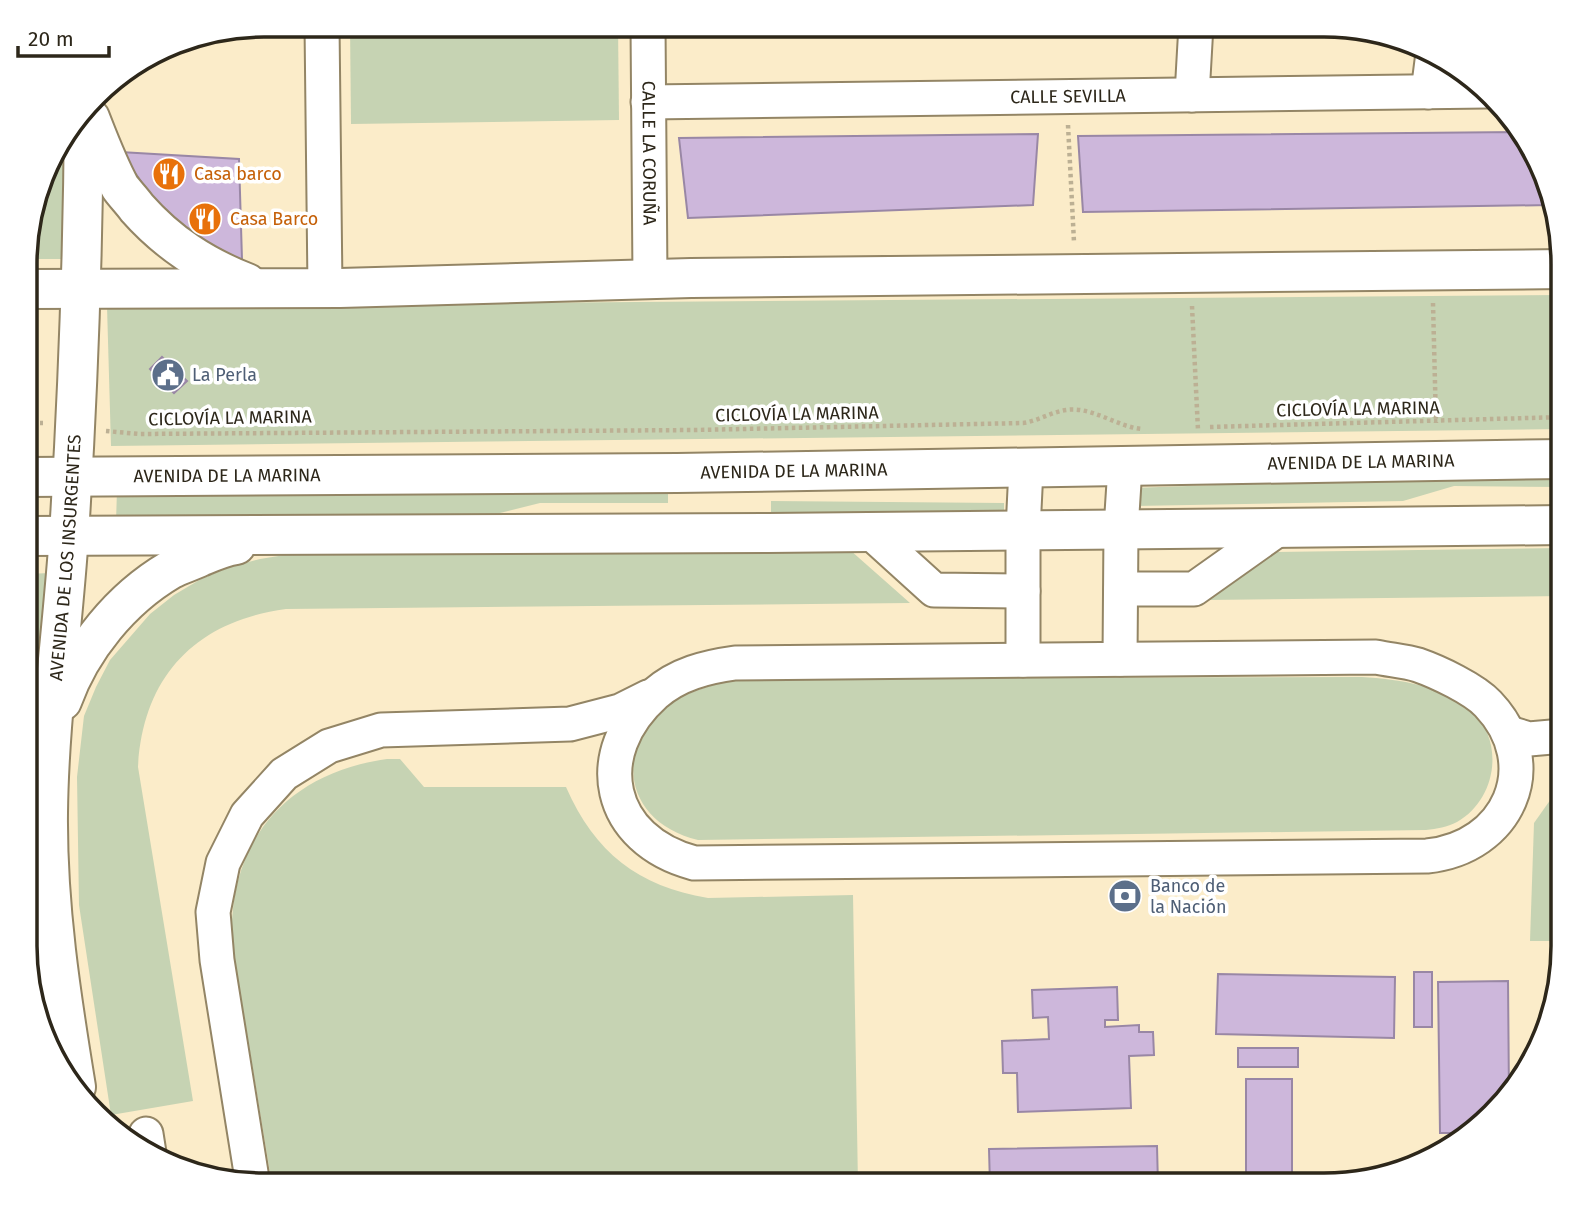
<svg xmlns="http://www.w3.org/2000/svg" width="1588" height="1210" font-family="'Fira Sans',sans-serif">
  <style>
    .green { fill: #c6d3b3 }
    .building { fill: #cdb7db; stroke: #9987a5; stroke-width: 2 }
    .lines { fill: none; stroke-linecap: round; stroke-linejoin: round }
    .minor-casing { stroke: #938565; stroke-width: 37 }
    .major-casing { stroke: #938565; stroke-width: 42 }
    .path { stroke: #bcb094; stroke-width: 4.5; stroke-dasharray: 3.5 3.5; stroke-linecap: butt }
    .minor { stroke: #fff; stroke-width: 33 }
    .major { stroke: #fff; stroke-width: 38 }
    .labels { text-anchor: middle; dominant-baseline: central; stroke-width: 7; stroke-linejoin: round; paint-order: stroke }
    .street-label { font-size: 18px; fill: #2d271a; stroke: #fff }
    .food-label { font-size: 18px; fill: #c56008; stroke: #fff; text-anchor: start }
    .service-label { font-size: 18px; fill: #4e5e75; stroke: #fff; text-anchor: start }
    .rim { fill: none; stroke: #2d271a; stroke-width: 3.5 }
  </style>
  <rect width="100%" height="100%" fill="#fbecc9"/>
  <!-- green -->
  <g class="green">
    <path d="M350,25H618L619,120L351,124Z"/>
    <path d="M69,129L70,259H31V219L56,145Z"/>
    <path d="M1563,295V429L111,446L107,306Z"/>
    <path d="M1563,471V487L1454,486L1403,501L1135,506L1132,488L1275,483L1323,473Z"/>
    <path d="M668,486V503H540L484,517L116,522L117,490Z"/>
    <path d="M771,501L1004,503V520H771Z"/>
    <path d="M1563,548V596L1206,600L1276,552Z"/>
    <path d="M850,550L910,603L286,609C196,621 143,676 138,767L193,1101L111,1115L79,905L77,777L84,716L96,687L110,660L150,614L174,595L201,579L230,567L260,559L291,554Z"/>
    <path d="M50,573L53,1057L49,1052L25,962L26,574Z"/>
    <path d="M1362,677C1398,679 1446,686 1473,712C1505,743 1496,800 1457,822C1447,827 1437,829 1426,830L698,840C630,824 611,758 663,709C681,692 713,686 737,678Z"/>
    <path d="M387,759H400L424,787H566C595,853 638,886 708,898L853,895L858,1185H272L232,944C227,842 286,773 387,759Z"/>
    <path d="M1563,782V941H1530L1534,823Z"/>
  </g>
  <!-- building -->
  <g class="building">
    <path d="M1519,132L1539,158L1550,205L1083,212L1078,136Z"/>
    <path d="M1038,134L1033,205L688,218L679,138Z"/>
    <path d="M120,152L239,159L242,260L209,249L158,205Z"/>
    <path d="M162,357L187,381L174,393L150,369Z"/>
    <rect x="1414" y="972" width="18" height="55"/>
    <path d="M1218,974L1395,977L1394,1038L1216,1034Z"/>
    <path d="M1508,981L1509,1096L1504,1104L1467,1133H1440L1438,982Z"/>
    <path d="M1117,987L1118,1020H1105V1027L1139,1025V1032H1153L1154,1055L1129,1056L1131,1108L1018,1112L1017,1073H1003L1002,1041L1049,1039L1048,1017L1033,1018L1032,990Z"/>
    <rect x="1238" y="1048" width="60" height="19"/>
    <rect x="1246" y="1079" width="46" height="106"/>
    <path d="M1157,1146L1158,1185H990L989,1149Z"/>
  </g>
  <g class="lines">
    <defs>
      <g id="minor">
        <path d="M322,25L325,288"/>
        <path id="s1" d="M648,25L650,279"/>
        <path d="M1428,92L1433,53"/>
        <path d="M1192,95L1196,25"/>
        <path id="s2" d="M648,102L1487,91"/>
        <path d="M870,532L934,590L1023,591"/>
        <path d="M1121,589H1194L1280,528"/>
        <path d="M1376,657C1389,660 1405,661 1418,665C1438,672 1474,689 1488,704C1546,765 1508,848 1427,856L694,863C607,840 588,754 655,694C678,674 706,667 735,663Z"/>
        <path d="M1120,659L1121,529L1125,467"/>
        <path d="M1023,660V530L1026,469"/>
        <path d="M1509,733L1529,739L1563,736"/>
        <path d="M146,1134L149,1153"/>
        <path d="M253,1185L217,960L213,912L223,863L247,815L284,774L329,746L381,730L570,724L620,711L648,697"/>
      </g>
      <g id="major">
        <path d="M90,118C99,141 108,165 120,187C125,194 132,201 137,208C168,243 203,266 247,283"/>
        <path d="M26,289L340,288L691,278L1563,269"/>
        <path id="s3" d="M26,477L677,473L1563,459"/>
        <path d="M26,536L768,533L1563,525"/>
        <path d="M62,701C81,648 121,599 170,570C179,565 190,562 200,557C212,552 223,547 236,545"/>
        <path id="s4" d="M76,1087C61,996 47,905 48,813C49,720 63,627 69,534C78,393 83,252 84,111"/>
      </g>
    </defs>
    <!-- minor casing -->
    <use href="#minor" class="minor-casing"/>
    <!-- major casing -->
    <use href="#major" class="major-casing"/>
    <!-- path -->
    <g class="path">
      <path d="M1068,125L1074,242"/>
      <path d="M1433,303L1436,423"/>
      <path d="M1192,306L1198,430"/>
      <path d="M26,423H43"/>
      <path d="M1210,427L1563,417"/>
      <path d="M106,431L139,434L695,430L1023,423C1038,421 1051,412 1066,410C1092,406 1117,427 1142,429"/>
    </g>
    <!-- minor -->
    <use href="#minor" class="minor"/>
    <!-- major -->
    <use href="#major" class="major"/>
  </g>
  <!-- icons -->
  <defs>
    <symbol id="restaurant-disc" viewBox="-11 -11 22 22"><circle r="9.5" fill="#e8710a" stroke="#fff"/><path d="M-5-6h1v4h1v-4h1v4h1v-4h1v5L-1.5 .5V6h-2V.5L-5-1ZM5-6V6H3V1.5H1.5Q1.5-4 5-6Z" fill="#fff"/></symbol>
    <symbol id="civic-disc" viewBox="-11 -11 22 22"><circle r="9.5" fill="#5c6f8a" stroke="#fff"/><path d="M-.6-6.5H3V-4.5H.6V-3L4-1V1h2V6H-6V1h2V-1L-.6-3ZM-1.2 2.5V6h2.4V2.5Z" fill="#fff"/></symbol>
    <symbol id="bank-disc" viewBox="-11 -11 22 22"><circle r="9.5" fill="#5c6f8a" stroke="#fff"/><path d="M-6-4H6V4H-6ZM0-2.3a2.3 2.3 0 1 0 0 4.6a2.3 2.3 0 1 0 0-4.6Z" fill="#fff"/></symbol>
  </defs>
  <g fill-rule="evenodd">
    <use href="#restaurant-disc" x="150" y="155" width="38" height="38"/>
    <use href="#restaurant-disc" x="186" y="200" width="38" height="38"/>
    <use href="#civic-disc" x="149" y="356" width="38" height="38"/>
    <use href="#bank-disc" x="1106" y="877" width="38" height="38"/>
  </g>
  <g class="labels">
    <!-- street labels -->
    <g class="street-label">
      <text stroke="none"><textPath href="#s2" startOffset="420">CALLE SEVILLA</textPath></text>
      <text stroke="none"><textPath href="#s1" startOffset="128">CALLE LA CORUÑA</textPath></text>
      <text transform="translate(1358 409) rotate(-1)">CICLOVÍA LA MARINA</text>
      <text transform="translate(797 414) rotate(-1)">CICLOVÍA LA MARINA</text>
      <text transform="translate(230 418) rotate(-1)">CICLOVÍA LA MARINA</text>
      <text stroke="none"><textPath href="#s3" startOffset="1335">AVENIDA DE LA MARINA</textPath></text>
      <text stroke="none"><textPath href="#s3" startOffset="768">AVENIDA DE LA MARINA</textPath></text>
      <text stroke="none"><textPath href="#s3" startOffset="201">AVENIDA DE LA MARINA</textPath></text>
      <text stroke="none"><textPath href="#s4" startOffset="532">AVENIDA DE LOS INSURGENTES</textPath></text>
    </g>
    <!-- food labels -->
    <g class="food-label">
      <text x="194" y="174">Casa barco</text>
      <text x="230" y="219">Casa Barco</text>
    </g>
    <!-- service labels -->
    <g class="service-label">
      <text x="192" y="375">La Perla</text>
      <text x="1150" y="886">Banco de<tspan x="1150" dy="21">la Nación</tspan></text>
    </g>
  </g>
  <!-- crop -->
  <path d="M0 0H1588V1210H0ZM264 37H1324A227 227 0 0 1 1551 264V946A227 227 0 0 1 1324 1173H264A227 227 0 0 1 37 946V264A227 227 0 0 1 264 37Z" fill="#fff" fill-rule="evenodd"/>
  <path class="rim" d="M264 37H1324A227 227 0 0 1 1551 264V946A227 227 0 0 1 1324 1173H264A227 227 0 0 1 37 946V264A227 227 0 0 1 264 37Z"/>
  <!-- scale -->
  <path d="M18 46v10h91v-10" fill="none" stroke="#2d271a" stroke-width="3.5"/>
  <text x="28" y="46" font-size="21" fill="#2d271a" stroke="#ffffff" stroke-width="5" paint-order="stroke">20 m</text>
</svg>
